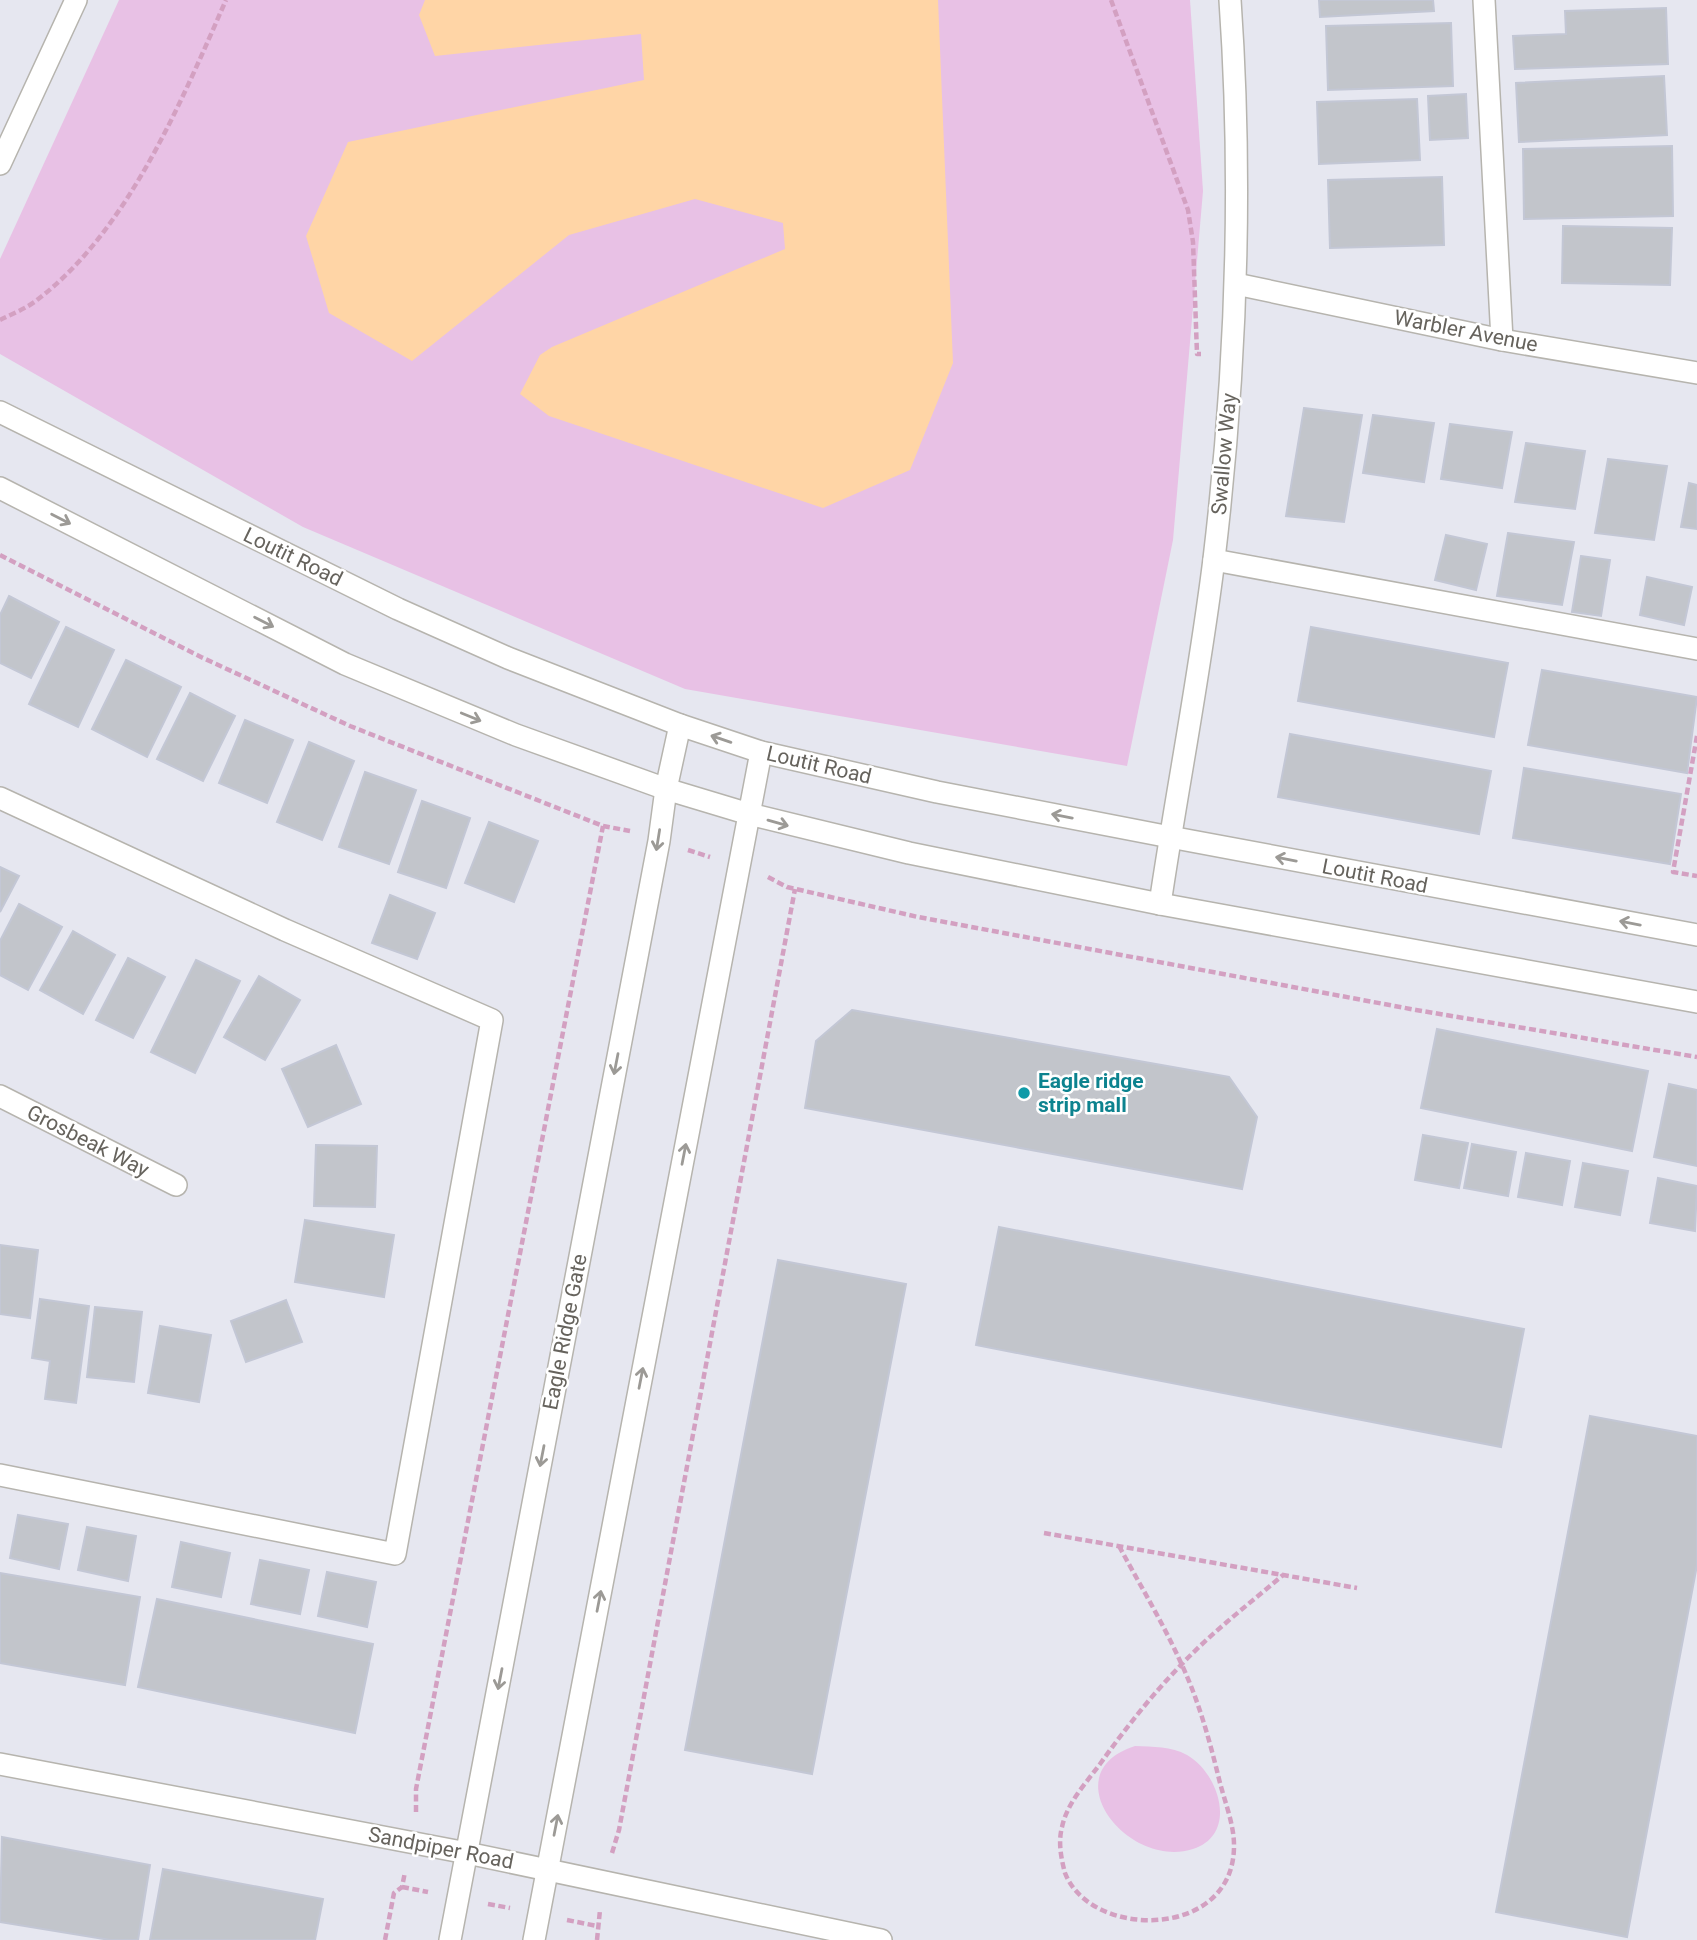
<svg xmlns="http://www.w3.org/2000/svg" width="1697" height="1940" font-family="Roboto,sans-serif">
  <style>
    .green { fill: #e8c1e5 }
    .water { fill: #ffd5a6 }
    .building { fill: #c2c5cb; stroke: #c3c7d5; stroke-width: 2 }
    .lines { fill: none; stroke-linecap: round; stroke-linejoin: round }
    .minor-casing { stroke: #b6b4ae; stroke-width: 24 }
    .path { stroke: #d3a0c1; stroke-width: 4.5; stroke-dasharray: 7 3.5; stroke-linecap: butt }
    .minor { stroke: #fff; stroke-width: 21 }
    .oneway { stroke: #9c9a96 }
    .culture-dot { fill: #0f9aa8; stroke: #fff; stroke-width: 2.5 }
    .labels { text-anchor: middle; dominant-baseline: central; stroke-width: 5; stroke-linejoin: round; paint-order: stroke }
    .street-label { font-size: 21px; fill: #66635d; stroke: #fff }
    .culture-label { font-size: 21px; font-weight: bold; fill: #0d838f; stroke: #fff; text-anchor: start }
  </style>
  <rect width="100%" height="100%" fill="#e6e7f0"/>
  <!-- green -->
  <g class="green">
    <path d="M119,0H1190L1203,191L1173,540L1127,766L685,689L303,527L0,354V259Z"/>
    <path d="M1135,1746C1153,1747 1171,1746 1187,1755C1219,1773 1239,1834 1193,1849C1128,1870 1051,1773 1135,1746Z"/>
  </g>
  <!-- water -->
  <path class="water" d="M425,0H938L953,363L910,470L823,508L549,416L520,394L540,355L552,347L785,249L783,223L695,199L569,235L412,361L329,313L306,236L348,142L644,80L641,34L435,56L419,15Z"/>
  <!-- building -->
  <g class="building">
    <path d="M1319,0H1433L1434,11L1320,17Z"/>
    <path d="M1666,8L1668,64L1515,69L1513,36L1566,34L1565,11Z"/>
    <path d="M1451,23L1453,86L1328,90L1326,26Z"/>
    <path d="M1664,76L1667,135L1519,142L1516,83Z"/>
    <path d="M1466,94L1468,138L1430,140L1428,96Z"/>
    <path d="M1417,99L1420,160L1319,164L1317,102Z"/>
    <path d="M1672,146L1673,216L1524,219L1523,149Z"/>
    <path d="M1442,177L1444,245L1330,248L1328,180Z"/>
    <path d="M1563,226L1672,228L1670,285L1562,283Z"/>
    <path d="M1304,408L1362,415L1344,522L1286,516Z"/>
    <path d="M1373,415L1434,423L1424,482L1363,473Z"/>
    <path d="M1450,424L1512,432L1502,488L1441,479Z"/>
    <path d="M1526,443L1585,451L1575,509L1515,502Z"/>
    <path d="M1608,459L1667,466L1654,540L1595,533Z"/>
    <path d="M1689,483L1697,485V529L1681,527Z"/>
    <path d="M1508,533L1574,542L1562,605L1497,596Z"/>
    <path d="M1446,535L1487,544L1476,590L1435,580Z"/>
    <path d="M1581,556L1610,560L1601,616L1572,612Z"/>
    <path d="M1647,577L1692,587L1684,625L1640,615Z"/>
    <path d="M9,596L59,622L31,678L0,663V615Z"/>
    <path d="M66,627L114,650L78,727L29,704Z"/>
    <path d="M1311,627L1508,663L1494,737L1298,701Z"/>
    <path d="M126,660L181,687L147,757L92,729Z"/>
    <path d="M1542,670L1697,697L1687,773L1528,745Z"/>
    <path d="M190,693L235,716L203,781L157,759Z"/>
    <path d="M245,720L293,740L267,803L219,783Z"/>
    <path d="M1290,734L1491,771L1479,834L1278,797Z"/>
    <path d="M309,742L354,761L322,840L277,822Z"/>
    <path d="M1524,768L1681,794L1670,864L1513,838Z"/>
    <path d="M365,772L416,790L389,864L339,847Z"/>
    <path d="M422,801L470,818L446,888L398,872Z"/>
    <path d="M489,822L538,841L514,902L465,883Z"/>
    <path d="M0,867L19,876L0,912Z"/>
    <path d="M390,895L435,913L417,959L372,943Z"/>
    <path d="M19,904L62,927L28,990L0,975V941Z"/>
    <path d="M73,931L115,955L83,1014L40,990Z"/>
    <path d="M128,958L165,977L133,1038L96,1020Z"/>
    <path d="M196,960L240,981L195,1073L151,1052Z"/>
    <path d="M259,976L300,1000L265,1060L224,1037Z"/>
    <path d="M852,1010L1229,1077L1257,1117L1242,1189L805,1108L816,1041Z"/>
    <path d="M1437,1029L1648,1071L1632,1151L1421,1108Z"/>
    <path d="M336,1045L361,1104L308,1127L282,1069Z"/>
    <path d="M1669,1084L1697,1090V1166L1654,1157Z"/>
    <path d="M1423,1135L1468,1143L1459,1188L1415,1180Z"/>
    <path d="M1472,1144L1516,1152L1508,1196L1464,1188Z"/>
    <path d="M316,1145L377,1146L375,1207L314,1206Z"/>
    <path d="M1526,1153L1570,1161L1562,1205L1518,1197Z"/>
    <path d="M1583,1163L1628,1171L1620,1215L1575,1207Z"/>
    <path d="M1658,1178L1697,1186L1695,1231L1650,1223Z"/>
    <path d="M305,1220L394,1235L384,1297L295,1282Z"/>
    <path d="M999,1227L1524,1329L1501,1447L976,1345Z"/>
    <path d="M0,1245L38,1250L30,1318L0,1314Z"/>
    <path d="M778,1260L906,1284L812,1774L685,1750Z"/>
    <path d="M40,1299L89,1306L76,1403L45,1399L50,1361L32,1358Z"/>
    <path d="M286,1300L302,1342L246,1362L231,1321Z"/>
    <path d="M95,1307L142,1312L134,1382L87,1377Z"/>
    <path d="M160,1326L211,1335L199,1402L148,1393Z"/>
    <path d="M1590,1416L1697,1436V1565L1627,1937L1496,1912Z"/>
    <path d="M18,1515L68,1524L59,1569L10,1558Z"/>
    <path d="M87,1527L136,1536L128,1581L78,1570Z"/>
    <path d="M181,1542L230,1553L221,1597L172,1587Z"/>
    <path d="M260,1560L309,1570L300,1614L251,1604Z"/>
    <path d="M327,1572L376,1582L367,1627L318,1616Z"/>
    <path d="M0,1573L140,1597L125,1685L0,1663Z"/>
    <path d="M157,1599L373,1644L355,1733L138,1687Z"/>
    <path d="M2,1837L150,1865L138,1940H110L0,1922Z"/>
    <path d="M163,1869L323,1899L315,1940H150Z"/>
  </g>
  <g class="lines">
    <defs>
      <g id="minor">
        <path d="M1484,0L1502,340"/>
        <path d="M0,164L76,0"/>
        <path d="M1236,284L1502,340L1697,373"/>
        <path d="M0,412L398,609L508,658L680,725L761,752L937,792L1170,837L1697,935"/>
        <path d="M0,488L345,664L516,735L666,789L749,814L909,853L1160,904L1697,1002"/>
        <path d="M1214,560L1697,649"/>
        <path d="M0,798L285,930L492,1020L395,1554L0,1475"/>
        <path d="M1160,904C1177,789 1200,674 1214,559C1236,374 1243,186 1230,0"/>
        <path d="M0,1096L176,1185"/>
        <path d="M0,1764L467,1853L881,1940"/>
        <path d="M450,1940L659,841L666,789L680,725"/>
        <path d="M534,1940L761,752"/>
      </g>
    </defs>
    <!-- minor casing -->
    <use href="#minor" class="minor-casing"/>
    <!-- path -->
    <g class="path">
      <path d="M1111,0L1188,210L1193,242L1197,354H1201"/>
      <path d="M0,320C12,314 27,308 37,300C128,231 181,102 226,0"/>
      <path d="M0,555L201,657L350,726L603,826L630,831"/>
      <path d="M1697,736L1673,872L1697,876"/>
      <path d="M688,850L710,857"/>
      <path d="M768,877L787,887L918,917L1416,1010L1697,1057"/>
      <path d="M1044,1533L1357,1588"/>
      <path d="M1119,1546C1140,1585 1163,1623 1181,1663C1199,1701 1210,1742 1220,1783C1225,1802 1234,1825 1234,1845C1235,1940 1091,1940 1065,1873C1061,1858 1058,1842 1062,1827C1067,1803 1086,1783 1100,1764C1125,1729 1151,1696 1180,1666C1211,1633 1249,1604 1283,1575"/>
      <path d="M416,1812V1789L603,826"/>
      <path d="M612,1853L619,1830L795,889"/>
      <path d="M402,1887L428,1892"/>
      <path d="M488,1904L510,1908"/>
      <path d="M567,1920L597,1926"/>
      <path d="M385,1940L394,1893L402,1887L405,1872"/>
      <path d="M597,1940L600,1910"/>
    </g>
    <!-- minor -->
    <use href="#minor" class="minor"/>
  </g>
  <!-- one-way arrows -->
  <defs><path id="oneway-shaft" d="M-6 0H5M1.5-3L5.5 0L1.5 3" fill="none" stroke-width="1.6" stroke-linecap="round" stroke-linejoin="round" transform="scale(1.75)"/></defs>
  <g class="oneway">
    <use href="#oneway-shaft" transform="translate(61 519) rotate(27)"/>
    <use href="#oneway-shaft" transform="translate(264 622) rotate(27)"/>
    <use href="#oneway-shaft" transform="translate(471 717) rotate(22)"/>
    <use href="#oneway-shaft" transform="translate(721 739) rotate(-161)"/>
    <use href="#oneway-shaft" transform="translate(1062 816) rotate(-169)"/>
    <use href="#oneway-shaft" transform="translate(778 823) rotate(16)"/>
    <use href="#oneway-shaft" transform="translate(658 840) rotate(99)"/>
    <use href="#oneway-shaft" transform="translate(1286 859) rotate(-169)"/>
    <use href="#oneway-shaft" transform="translate(1630 923) rotate(-169)"/>
    <use href="#oneway-shaft" transform="translate(616 1064) rotate(101)"/>
    <use href="#oneway-shaft" transform="translate(684 1154) rotate(-79)"/>
    <use href="#oneway-shaft" transform="translate(641 1378) rotate(-79)"/>
    <use href="#oneway-shaft" transform="translate(542 1456) rotate(101)"/>
    <use href="#oneway-shaft" transform="translate(599 1601) rotate(-79)"/>
    <use href="#oneway-shaft" transform="translate(500 1679) rotate(101)"/>
    <use href="#oneway-shaft" transform="translate(556 1825) rotate(-79)"/>
  </g>
  <!-- markers -->
  <circle class="culture-dot" cx="1024" cy="1093" r="7"/>
  <g class="labels">
    <!-- street labels -->
    <g class="street-label">
      <text transform="translate(1466 331) rotate(11)">Warbler Avenue</text>
      <text transform="translate(1224 454) rotate(-85)">Swallow Way</text>
      <text transform="translate(293 557) rotate(26)">Loutit Road</text>
      <text transform="translate(819 765) rotate(13)">Loutit Road</text>
      <text transform="translate(1375 876) rotate(11)">Loutit Road</text>
      <text transform="translate(88 1141) rotate(27)">Grosbeak Way</text>
      <text transform="translate(565 1332) rotate(-79)">Eagle Ridge Gate</text>
      <text transform="translate(441 1848) rotate(11)">Sandpiper Road</text>
    </g>
    <!-- culture labels -->
    <g class="culture-label">
      <text x="1038" y="1081">Eagle ridge<tspan x="1038" dy="24">strip mall</tspan></text>
    </g>
  </g>
</svg>
